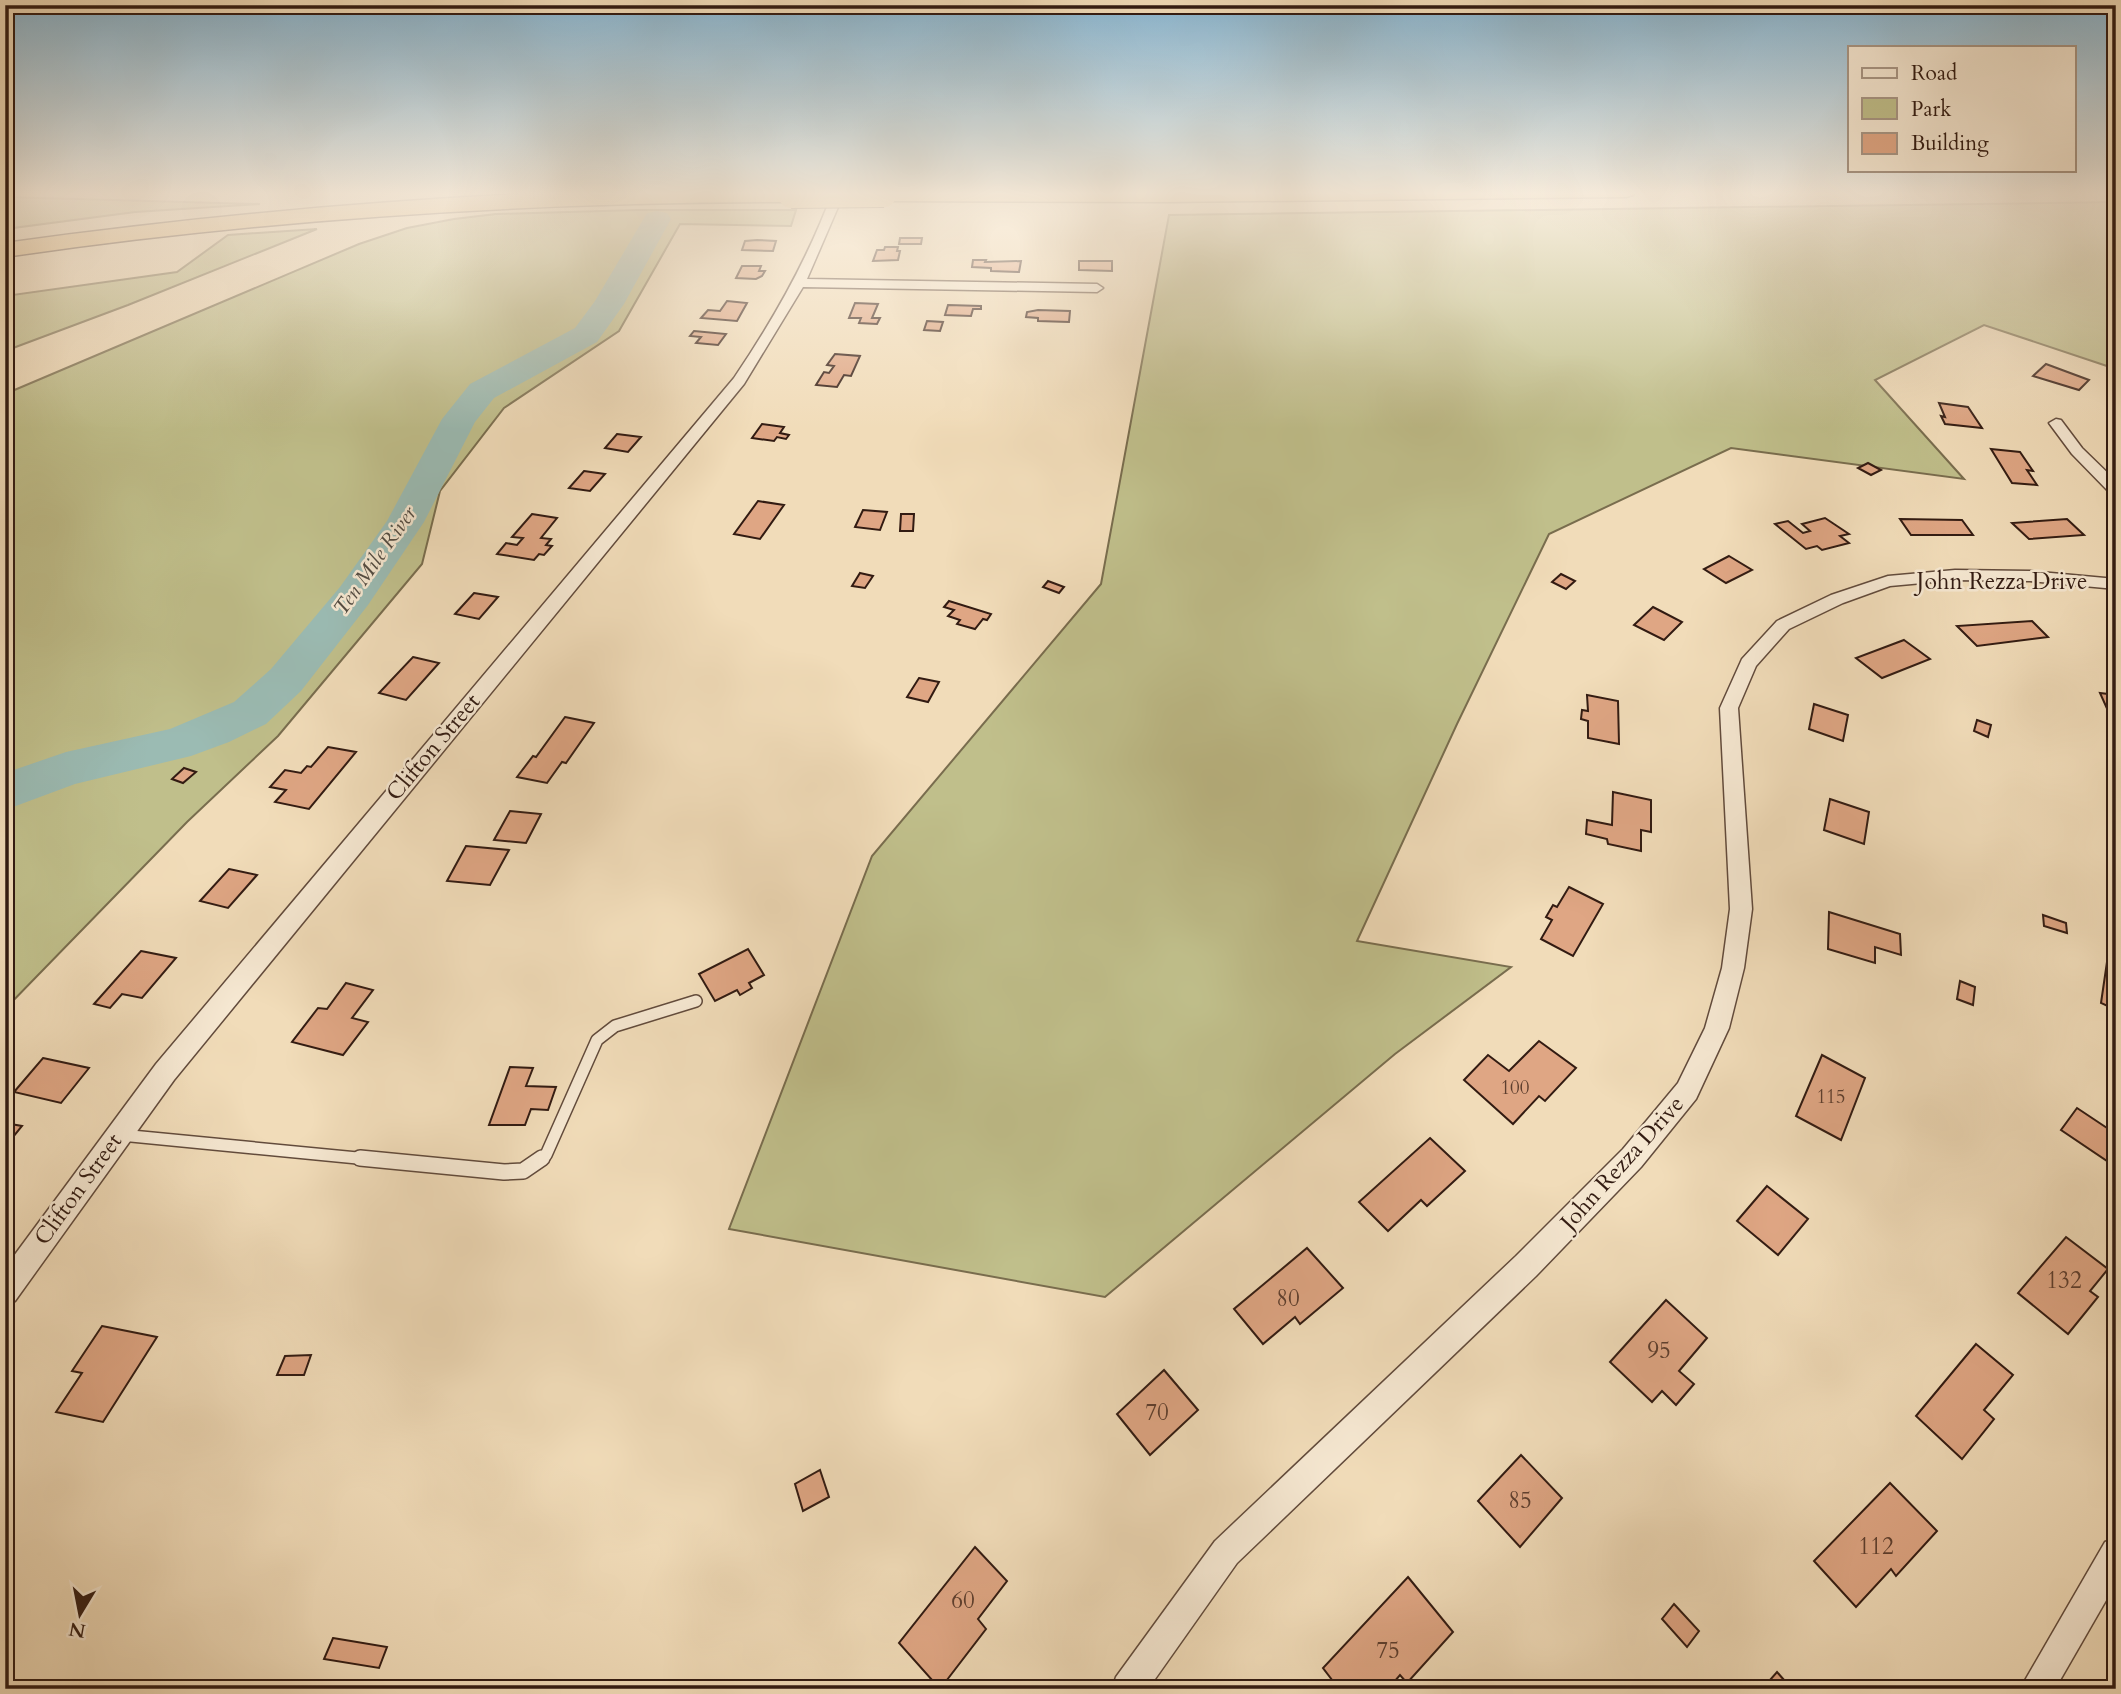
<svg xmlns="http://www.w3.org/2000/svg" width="2121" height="1694" font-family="Cardo,serif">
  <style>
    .green { fill: #c0bf8b; stroke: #796d4e; stroke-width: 2 }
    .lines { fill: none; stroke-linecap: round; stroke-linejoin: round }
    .river { fill: #9bbbb3; fill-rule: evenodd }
    .building { fill: #dfa684; stroke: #321b12; stroke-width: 2 }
    .lane-far1-casing { stroke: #624b3c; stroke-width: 14 }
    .lane-casing { stroke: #624b3c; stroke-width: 18 }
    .street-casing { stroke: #624b3c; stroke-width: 3 }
    .highway-casing { stroke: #321b12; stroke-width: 3 }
    .lane-far1 { stroke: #f6e8d2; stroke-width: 11 }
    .lane { stroke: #f6e8d2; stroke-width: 15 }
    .street { fill: #f6e8d2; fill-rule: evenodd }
    .highway { fill: #e8be7c; fill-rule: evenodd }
    .highway-bridge-casing { stroke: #321b12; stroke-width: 26; stroke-linecap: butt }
    .highway-bridge { stroke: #e8be7c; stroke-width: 24 }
    .labels { text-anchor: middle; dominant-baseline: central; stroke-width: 5; stroke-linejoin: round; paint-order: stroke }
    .number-label { font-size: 19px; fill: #5d3e2e }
    .far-water-label { font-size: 21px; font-style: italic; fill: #524b42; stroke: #f6e8d2 }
    .street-label { font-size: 23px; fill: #321b12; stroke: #f6e8d2 }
    .near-number-label { font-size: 23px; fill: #5d3e2e }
  </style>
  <rect width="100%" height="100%" fill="#f1dcb9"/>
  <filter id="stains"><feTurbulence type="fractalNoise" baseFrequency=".00286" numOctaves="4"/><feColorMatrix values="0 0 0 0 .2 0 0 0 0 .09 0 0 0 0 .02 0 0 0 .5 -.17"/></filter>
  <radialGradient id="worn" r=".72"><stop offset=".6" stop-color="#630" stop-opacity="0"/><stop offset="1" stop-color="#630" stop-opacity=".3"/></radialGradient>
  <!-- green -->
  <g class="green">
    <path d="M5,197L260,204L135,212L5,229Z"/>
    <path d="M2116,202V369L1984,325L1875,380L1964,479L1731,448L1549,534L1457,724L1357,941L1511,967L1395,1054L1105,1297L729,1229L872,856L1101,584L1169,215Z"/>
    <path d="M637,210H796L791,226L680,224L619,331L504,408L440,491L422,564L278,736L187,822L5,1009V394L359,244L407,228L454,219L496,214Z"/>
    <path d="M317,229L128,305L5,351V296L177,272L228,235Z"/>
  </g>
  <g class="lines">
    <!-- river -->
    <path class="river" d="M657,211L667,213L671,219L624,304L597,342L494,398L475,422L424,522L368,605L301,691L266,724L229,742L191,756L75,784L5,810V773L66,752L170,729L234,702L271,669L340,587L387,521L442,419L470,384L575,328L595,301L647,213Z"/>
  </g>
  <!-- building -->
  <g class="building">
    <path d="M900,238H922L921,244H899Z"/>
    <path d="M757,240L776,241L773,251L742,250L745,241Z"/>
    <path d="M885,247H898L897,251H900L898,260L873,261L877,250H884Z"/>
    <path d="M973,260H986L985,262L1021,261L1019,272L991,271V268L972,267Z"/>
    <path d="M1079,261H1112V271L1079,270Z"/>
    <path d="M742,266H761L759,271H765L762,276L756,279L736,278Z"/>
    <path d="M727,301L747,303L737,321L701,318L708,310L720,311Z"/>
    <path d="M855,303L878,304L872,318H880L877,324L859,323L861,318H849Z"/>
    <path d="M948,305L981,306V309H973L971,316L945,315Z"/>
    <path d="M1038,310L1070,311L1069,322L1038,321V318L1026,317L1027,312Z"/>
    <path d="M927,321L943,322L940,331L924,330Z"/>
    <path d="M694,331L726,334L718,345L696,343L701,337L690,336Z"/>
    <path d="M835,354L860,356L851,376L844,375L837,387L816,385L824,372L829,373L834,366L827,365Z"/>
    <path d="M2046,364L2089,380L2079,390L2033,376Z"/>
    <path d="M1939,403L1968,407L1982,428L1945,424L1941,416L1945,417Z"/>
    <path d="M762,424L784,427L780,433L789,435L786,439L777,437L774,441L752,438Z"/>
    <path d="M617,434L641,437L628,452L605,448Z"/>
    <path d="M1991,449L2020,452L2033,471L2027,470L2037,485L2012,483Z"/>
    <path d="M1868,463L1881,470L1871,475L1858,468Z"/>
    <path d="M584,471L605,474L590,491L569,488Z"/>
    <path d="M758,501L784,505L760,539L734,534Z"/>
    <path d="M863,510L887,512L880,530L855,527Z"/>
    <path d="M532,514L557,518L541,538L551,539L546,545L552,546L544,555L539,554L534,560L497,554L506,543L517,545L523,538L512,537Z"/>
    <path d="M901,514H914L913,531H900Z"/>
    <path d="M1825,518L1849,534L1840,536L1849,543L1822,550L1817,546L1806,549L1775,524L1788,521L1803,533L1810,531L1802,524Z"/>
    <path d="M1900,519L1962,520L1973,535H1911Z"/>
    <path d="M2067,519L2084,535L2029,539L2012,523Z"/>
    <path d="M1729,556L1752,570L1726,583L1704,569Z"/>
    <path d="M860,573L873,576L865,588L852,586Z"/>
    <path d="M1561,574L1575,581L1566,589L1552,582Z"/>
    <path d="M1048,581L1064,587L1059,593L1043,587Z"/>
    <path d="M474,593L498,597L479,619L455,614Z"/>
    <path d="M949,601L991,614L987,620L983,619L975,629L957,624L960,620L948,616L954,610L944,607Z"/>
    <path d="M1653,607L1682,622L1664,640L1634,625Z"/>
    <path d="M2032,621L2048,637L1977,646L1957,626Z"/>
    <path d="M1904,640L1930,659L1882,678L1856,658Z"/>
    <path d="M413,657L439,663L406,700L379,693Z"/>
    <path d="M919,678L939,682L928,702L907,697Z"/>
    <path d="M2100,693L2116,695V720L2113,713H2109Z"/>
    <path d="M1587,695L1618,701L1619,744L1588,738V721L1581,719L1582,710L1588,711Z"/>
    <path d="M1814,704L1848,715L1843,741L1809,729Z"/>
    <path d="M565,717L594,723L566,763L562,762L547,783L517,777L533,756L536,757Z"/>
    <path d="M1977,720L1991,725L1988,737L1974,731Z"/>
    <path d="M328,747L356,752L309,809L275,802L286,790L270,787L285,770L301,773L307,766L311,767Z"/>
    <path d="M184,768L196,772L183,783L172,779Z"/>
    <path d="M1613,792L1651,800V832L1641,830V851L1608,844L1607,839L1586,834L1587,820L1612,825Z"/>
    <path d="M1830,799L1869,812L1864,844L1824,830Z"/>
    <path d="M510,811L541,814L526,843L494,840Z"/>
    <path d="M466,846L509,850L490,885L447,881Z"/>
    <path d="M229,869L257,875L228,908L200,901Z"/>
    <path d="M1569,887L1603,904L1573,956L1541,939L1552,920L1546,917L1553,905L1557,907Z"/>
    <path d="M1829,912L1900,934L1901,955L1875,947V963L1828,949Z"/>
    <path d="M2043,915L2066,923L2067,933L2044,926Z"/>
    <path d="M748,949L764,975L749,983L752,988L740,995L737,990L715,1001L699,974Z"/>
    <path d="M141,951L176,958L142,998L122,994L110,1008L94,1004Z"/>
    <path d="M2108,955L2116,958V1010L2101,1003Z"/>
    <path d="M1960,981L1975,987L1973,1005L1957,999Z"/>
    <path d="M346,983L373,990L352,1018L368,1022L343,1055L292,1042L318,1008L327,1009Z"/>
    <path d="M1539,1041L1576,1068L1545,1101L1539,1096L1513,1124L1464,1080L1488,1055L1509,1071Z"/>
    <path d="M1822,1055L1865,1078L1841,1140L1796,1116Z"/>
    <path d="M43,1058L89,1068L61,1103L14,1092Z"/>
    <path d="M510,1067L533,1068L526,1086L556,1087L548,1110L531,1109L525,1125H489Z"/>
    <path d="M2077,1108L2116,1134V1167L2061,1130Z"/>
    <path d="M5,1123L22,1126L5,1147Z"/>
    <path d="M1430,1138L1465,1171L1427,1206L1421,1200L1388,1231L1359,1202Z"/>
    <path d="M1767,1186L1808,1219L1778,1255L1737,1221Z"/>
    <path d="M2066,1237L2108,1269L2090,1291L2098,1297L2068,1334L2018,1293Z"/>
    <path d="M1307,1248L1343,1288L1300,1324L1295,1317L1263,1344L1234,1309Z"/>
    <path d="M1666,1300L1707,1338L1679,1371L1694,1384L1676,1405L1662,1391L1652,1402L1610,1362Z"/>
    <path d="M102,1326L157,1337L103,1422L56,1412L82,1373L72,1371Z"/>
    <path d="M1976,1344L2013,1375L1984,1410L1994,1419L1962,1459L1916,1416Z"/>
    <path d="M311,1355L304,1375H277L285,1356Z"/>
    <path d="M1164,1370L1198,1410L1150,1455L1117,1414Z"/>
    <path d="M1521,1455L1562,1498L1520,1547L1478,1501Z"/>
    <path d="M820,1470L829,1497L803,1511L795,1484Z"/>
    <path d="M1890,1483L1937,1531L1896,1576L1891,1569L1856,1607L1814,1561Z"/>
    <path d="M975,1547L1007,1581L978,1619L986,1629L940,1689L899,1643Z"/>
    <path d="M1408,1577L1453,1632L1407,1683L1400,1675L1388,1689H1339L1323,1668Z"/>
    <path d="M1674,1604L1699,1631L1687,1647L1662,1619Z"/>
    <path d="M333,1638L387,1647L379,1668L324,1659Z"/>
    <path d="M1777,1672L1792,1689H1762Z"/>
  </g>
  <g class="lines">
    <defs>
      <g id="lane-far1">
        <path d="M121,1135L378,1160"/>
        <path d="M539,1160L546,1155L597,1040L615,1026L696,1001"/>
      </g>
      <path id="lane" d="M360,1158L504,1172L523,1171L542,1158"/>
      <g id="street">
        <path d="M833,191H845L807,279L1097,284L1103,288L1097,292L803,287L744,384L174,1080L15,1301L5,1305V1268L156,1064L734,378C774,319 808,259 833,191Z"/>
        <path d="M2056,419L2061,420L2082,448L2116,481V495L2110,493L2072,454L2049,423Z"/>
        <path d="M1955,570L2030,571L2116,579V589L2030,581L1955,580L1890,586L1843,603L1789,629L1756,666L1738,708L1752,909L1744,968L1729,1028L1696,1099L1641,1167L1536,1276L1237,1563L1148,1689H1112L1116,1677L1215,1541L1516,1256L1623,1149L1678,1083L1705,1028L1722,968L1730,909L1720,708L1742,659L1777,621L1831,595L1888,576Z"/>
        <path d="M2116,1538V1583L2055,1689H2020L2105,1542Z"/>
      </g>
      <g id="highway">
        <path d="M586,191H798L802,196L799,201L791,202C527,202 266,219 5,257V243C198,216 391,199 586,191Z"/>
        <path d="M876,191H1636L1633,195L1626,197L1167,202L884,201L876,200L873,195Z"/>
      </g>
    </defs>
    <!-- lane-far1 casing -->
    <use href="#lane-far1" class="lane-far1-casing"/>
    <!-- lane casing -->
    <use href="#lane" class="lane-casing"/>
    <!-- street casing -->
    <use href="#street" class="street-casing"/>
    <!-- highway casing -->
    <use href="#highway" class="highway-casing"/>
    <!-- lane-far1 -->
    <use href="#lane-far1" class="lane-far1"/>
    <!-- lane -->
    <use href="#lane" class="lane"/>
    <!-- street -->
    <use href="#street" class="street"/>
    <!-- highway -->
    <use href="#highway" class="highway"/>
    <defs>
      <path id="highway-bridge" d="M791,196L884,195"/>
    </defs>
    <!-- highway-bridge casing -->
    <use href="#highway-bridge" class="highway-bridge-casing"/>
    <!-- highway-bridge -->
    <use href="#highway-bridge" class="highway-bridge"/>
  </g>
  <!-- sky -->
  <linearGradient id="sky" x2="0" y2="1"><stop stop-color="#89b7d3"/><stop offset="0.45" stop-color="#f9efe0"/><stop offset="1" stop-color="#f9efe0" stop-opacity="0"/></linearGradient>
  <rect width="2121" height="429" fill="url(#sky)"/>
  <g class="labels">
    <!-- number labels -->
    <g class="number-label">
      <text x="1515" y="1088">100</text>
      <text x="1831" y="1097">115</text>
    </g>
    <!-- far-water labels -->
    <g class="far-water-label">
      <text transform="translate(375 561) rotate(-55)">Ten Mile River</text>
    </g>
    <!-- street labels -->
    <g class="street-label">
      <text x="2002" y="581">John Rezza Drive</text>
      <text transform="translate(433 747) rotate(-50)">Clifton Street</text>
      <text transform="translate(1622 1163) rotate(-48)">John Rezza Drive</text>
      <text transform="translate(78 1189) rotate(-54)">Clifton Street</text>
    </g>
    <!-- near-number labels -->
    <g class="near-number-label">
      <text x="2064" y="1280">132</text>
      <text x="1288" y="1298">80</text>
      <text x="1659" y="1350">95</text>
      <text x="1157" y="1412">70</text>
      <text x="1520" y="1500">85</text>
      <text x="1876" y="1546">112</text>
      <text x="963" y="1600">60</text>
      <text x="1388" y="1650">75</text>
    </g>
  </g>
  <!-- margin -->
  <rect width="2121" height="1694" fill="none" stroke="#f1dcb9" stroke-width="28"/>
  <rect x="7" y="7" width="2107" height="1680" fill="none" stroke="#321b12" stroke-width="3.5"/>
  <rect x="14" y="14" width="2093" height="1666" fill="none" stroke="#321b12" stroke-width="2"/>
  <!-- legend -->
  <rect x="1848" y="46" width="228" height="126" fill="#f6e8d2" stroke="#a89685" stroke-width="2"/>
  <rect x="1862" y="68" width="35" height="10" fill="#f6e8d2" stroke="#a89685" stroke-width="2"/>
  <text x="1911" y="80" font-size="21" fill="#321b12">Road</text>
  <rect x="1862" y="98" width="35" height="21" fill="#c0bf8b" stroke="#a89685" stroke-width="2"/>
  <text x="1911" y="116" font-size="21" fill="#321b12">Park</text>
  <rect x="1862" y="133" width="35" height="21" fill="#dfa684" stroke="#a89685" stroke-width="2"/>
  <text x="1911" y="150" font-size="21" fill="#321b12">Building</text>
  <!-- north arrow -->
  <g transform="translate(80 1614) rotate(190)" stroke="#f6e8d2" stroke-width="5" paint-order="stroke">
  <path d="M0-5L12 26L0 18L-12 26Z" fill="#321b12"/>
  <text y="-10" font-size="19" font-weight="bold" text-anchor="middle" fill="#321b12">N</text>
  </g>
  <rect width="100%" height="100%" filter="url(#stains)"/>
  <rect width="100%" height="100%" fill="url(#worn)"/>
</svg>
